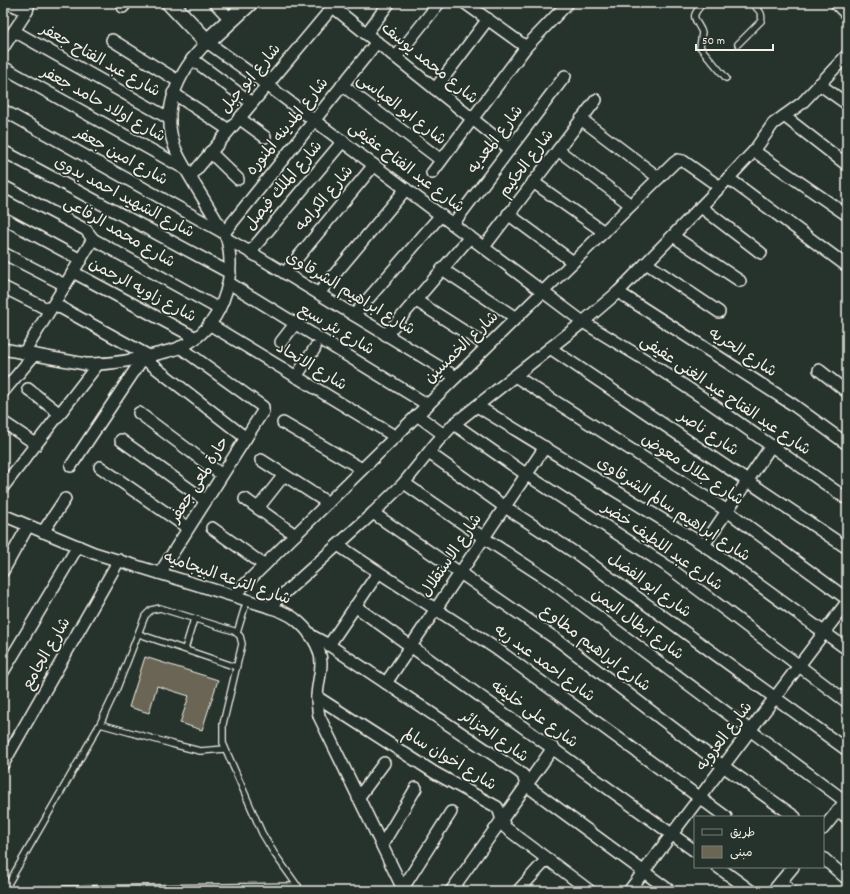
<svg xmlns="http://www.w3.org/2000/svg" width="850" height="894" font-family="Dekko,'Playpen Sans Arabic',sans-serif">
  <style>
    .building { fill: #6b6554; stroke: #f4f1e8 }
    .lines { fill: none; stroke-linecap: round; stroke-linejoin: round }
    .lane-casing { stroke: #f4f1e8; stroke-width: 8 }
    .street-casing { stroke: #f4f1e8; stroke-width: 14 }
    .secondary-casing { stroke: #f4f1e8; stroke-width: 19 }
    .lane { stroke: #26332d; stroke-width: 5.5 }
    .street { stroke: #26332d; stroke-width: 11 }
    .secondary { stroke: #26332d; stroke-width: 16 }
    .labels { text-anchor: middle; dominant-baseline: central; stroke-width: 3.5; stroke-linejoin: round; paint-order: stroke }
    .street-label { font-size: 16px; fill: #f4f1e8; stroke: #26332d }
  </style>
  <rect width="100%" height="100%" fill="#26332d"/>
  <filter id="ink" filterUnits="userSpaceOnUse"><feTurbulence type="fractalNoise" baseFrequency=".025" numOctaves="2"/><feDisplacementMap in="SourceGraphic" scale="8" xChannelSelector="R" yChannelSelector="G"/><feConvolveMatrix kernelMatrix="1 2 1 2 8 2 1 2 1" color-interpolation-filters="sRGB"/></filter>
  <g filter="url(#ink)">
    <!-- building -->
    <path class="building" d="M145,657L218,680L202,730L180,723L189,696L157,686L149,713L129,707Z"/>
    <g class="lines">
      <defs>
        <g id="lane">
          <path d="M703,3C690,18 694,16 702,32L700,47L726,78"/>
          <path d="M738,44L761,21C764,13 757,9 752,3"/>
          <path d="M237,633L247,600"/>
          <path d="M139,634L236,667"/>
          <path d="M185,649L194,619"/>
          <path d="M100,724L172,744L200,751L225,749"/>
          <path d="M5,890L298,886"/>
          <path d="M4,891L100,724L117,688L145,616L151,610L160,608L234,631L240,636L242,644L223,724V743L262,833L274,853L301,891"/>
        </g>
        <g id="street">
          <path d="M8,3L27,11"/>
          <path d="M215,3L231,20"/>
          <path d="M328,3L510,149"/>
          <path d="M465,3L526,47"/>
          <path d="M123,7L126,3"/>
          <path d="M14,31L170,119"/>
          <path d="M366,34L389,3"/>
          <path d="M112,40L178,81"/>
          <path d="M3,48L27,11L29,3"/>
          <path d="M396,57L439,3"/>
          <path d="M192,59L252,103"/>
          <path d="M3,67L187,170"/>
          <path d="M819,84L847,104"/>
          <path d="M342,85L441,160"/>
          <path d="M435,89L488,19"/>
          <path d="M173,93L229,130"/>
          <path d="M3,110L224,233L377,42"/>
          <path d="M784,116L847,165"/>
          <path d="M239,118L265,137"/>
          <path d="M581,119L659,178"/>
          <path d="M558,150L631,205"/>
          <path d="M3,151L230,273"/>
          <path d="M754,151L847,215"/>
          <path d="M210,152L238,179"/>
          <path d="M432,173L526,47L568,3"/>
          <path d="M191,176L336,3"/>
          <path d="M728,178L847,266"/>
          <path d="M533,182L604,232"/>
          <path d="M3,186L86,230L93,239L219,309"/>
          <path d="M701,207L761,253"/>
          <path d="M508,214L573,262"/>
          <path d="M3,218L81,260"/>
          <path d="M453,224L565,76"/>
          <path d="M673,236L740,281"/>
          <path d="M227,239L250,252L456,377"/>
          <path d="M484,247L596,100"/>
          <path d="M250,252L343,141"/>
          <path d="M3,253L65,285"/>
          <path d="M646,263L719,312"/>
          <path d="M442,269L516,318"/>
          <path d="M73,272L196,338"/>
          <path d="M285,273L374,165"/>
          <path d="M229,283L428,405"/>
          <path d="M3,287L47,309L56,305L149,356"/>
          <path d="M618,292L792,404L847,444"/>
          <path d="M319,293L406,189"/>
          <path d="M415,300L487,346"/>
          <path d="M354,315L441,215"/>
          <path d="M209,324L396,437"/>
          <path d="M386,335L470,237"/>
          <path d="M281,342L295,324"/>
          <path d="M550,348L847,548"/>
          <path d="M3,349L85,364C112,365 136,360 161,353C168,351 175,350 181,347C221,328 237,280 227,239C212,211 193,184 178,155C158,113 177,73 207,42L267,85L583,322L647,361L709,402L847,499"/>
          <path d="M24,353L93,239"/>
          <path d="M819,370L847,392"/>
          <path d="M515,376L726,510L847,599"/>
          <path d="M296,377L315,348"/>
          <path d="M28,389L60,414"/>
          <path d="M3,392L34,355"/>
          <path d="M477,406L704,545L847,649"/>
          <path d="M139,413L222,475"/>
          <path d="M417,415L444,435"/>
          <path d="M3,422L36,444"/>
          <path d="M283,423L362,469"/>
          <path d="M454,424L527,475L667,566L847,702"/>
          <path d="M121,440L206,501"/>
          <path d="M429,453L505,507L580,556L847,750"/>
          <path d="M261,460L328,503"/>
          <path d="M71,466L143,358L246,438"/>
          <path d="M100,467L188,528"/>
          <path d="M404,483L484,538L550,581L845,801"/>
          <path d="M3,487L98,364"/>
          <path d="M245,499L295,535"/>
          <path d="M258,508L284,475"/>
          <path d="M373,513L559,641L723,766L795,817"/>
          <path d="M3,515L94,553L269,607C278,610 288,613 295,619C308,629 321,646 321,663C321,675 317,686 317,698C317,704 318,710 319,716L404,891"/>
          <path d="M212,528L264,565"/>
          <path d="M43,532L65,499"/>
          <path d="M338,545C390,581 445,614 498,650C574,705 650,761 726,817"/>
          <path d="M704,545L771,446"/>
          <path d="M3,571L28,526"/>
          <path d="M160,573L263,411V407L180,347"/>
          <path d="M234,595L674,163L678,160L683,161L720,187"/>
          <path d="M355,606L695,851"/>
          <path d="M269,607L373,513L404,483L437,442L454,424L583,322L618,292L720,187L754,151L773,124L802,103L847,55"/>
          <path d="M310,635L329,645L518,771L523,775L526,785L670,891"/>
          <path d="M329,645L378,573"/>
          <path d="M3,672L78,546"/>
          <path d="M386,683L545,447"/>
          <path d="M317,697L435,773L497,807C501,813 501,821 506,828L590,891"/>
          <path d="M3,764L119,560"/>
          <path d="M358,798L384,763"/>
          <path d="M838,810L847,818"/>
          <path d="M823,829L847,799"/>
          <path d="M382,845L416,788"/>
          <path d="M823,858L847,879"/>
          <path d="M718,867L751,891"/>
          <path d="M781,882L791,891"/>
          <path d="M403,888L451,812"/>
          <path d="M451,891L553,748"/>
          <path d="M518,891L547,859"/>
          <path d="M629,891L847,602"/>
          <path d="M773,891L793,867"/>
        </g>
        <g id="secondary">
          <path d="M170,3L207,42L249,3"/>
          <path d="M839,3L847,11"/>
        </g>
      </defs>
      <!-- lane casing -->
      <use href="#lane" class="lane-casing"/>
      <!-- street casing -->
      <use href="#street" class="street-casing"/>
      <!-- secondary casing -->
      <use href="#secondary" class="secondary-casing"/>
      <!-- lane -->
      <use href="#lane" class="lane"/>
      <!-- street -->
      <use href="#street" class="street"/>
      <!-- secondary -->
      <use href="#secondary" class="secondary"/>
    </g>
  </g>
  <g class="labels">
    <!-- street labels -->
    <g class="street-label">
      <text transform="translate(100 61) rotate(29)">شارع عبد الفتاح جعفر</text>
      <text transform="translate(429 64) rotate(39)">شارع محمد يوسف</text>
      <text transform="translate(251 79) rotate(-50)">شارع ابو جبل</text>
      <text transform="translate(103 105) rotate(29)">شارع اولاد حامد جعفر</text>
      <text transform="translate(401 110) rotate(37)">شارع ابو العباسى</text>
      <text transform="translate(288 127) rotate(-51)">شارع المدينه المنوره</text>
      <text transform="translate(496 140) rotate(-53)">شارع المعديه</text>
      <text transform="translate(121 157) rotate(29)">شارع امين جعفر</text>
      <text transform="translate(527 164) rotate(-53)">شارع الحكيم</text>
      <text transform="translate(406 168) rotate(37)">شارع عبد الفتاح عفيفى</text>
      <text transform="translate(284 186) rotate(-50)">شارع الملك فيصل</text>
      <text transform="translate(124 198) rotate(28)">شارع الشهيد احمد بدوى</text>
      <text transform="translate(325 199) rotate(-50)">شارع الكرامه</text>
      <text transform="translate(119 233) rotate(30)">شارع محمد الرفاعى</text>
      <text transform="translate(142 291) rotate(28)">شارع زاويه الرحمن</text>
      <text transform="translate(350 294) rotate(31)">شارع ابراهيم الشرقاوى</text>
      <text transform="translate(336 330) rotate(31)">شارع بئر سبع</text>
      <text transform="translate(462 348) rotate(-44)">شارع الخمسين</text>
      <text transform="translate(742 353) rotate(33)">شارع الحريه</text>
      <text transform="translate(311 367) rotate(31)">شارع الاتحاد</text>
      <text transform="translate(725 396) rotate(34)">شارع عبد الفتاح عبد الغنى عفيفى</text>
      <text transform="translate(708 434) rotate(34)">شارع ناصر</text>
      <text transform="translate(692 470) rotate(33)">شارع جلال معوض</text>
      <text transform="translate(200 480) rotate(-58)">حارة لمعى جعفر</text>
      <text transform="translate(673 510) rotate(33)">شارع ابراهيم سالم الشرقاوى</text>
      <text transform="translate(662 547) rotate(35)">شارع عبد اللطيف خضر</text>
      <text transform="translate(452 556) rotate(-56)">شارع الاستقلال</text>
      <text transform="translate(227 579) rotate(19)">شارع الترعه البيجاميه</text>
      <text transform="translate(649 586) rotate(36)">شارع ابو الفضل</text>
      <text transform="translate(637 625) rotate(36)">شارع ابطال اليمن</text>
      <text transform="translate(595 649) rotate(37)">شارع ابراهيم مطاوع</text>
      <text transform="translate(47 654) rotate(-60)">شارع الجامع</text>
      <text transform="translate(544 664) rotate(36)">شارع احمد عبد ربه</text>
      <text transform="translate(534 715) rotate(36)">شارع على خليفه</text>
      <text transform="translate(494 737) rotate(35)">شارع الجزائر</text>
      <text transform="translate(725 737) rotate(-53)">شارع العروبه</text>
      <text transform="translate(449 760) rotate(31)">شارع اخوان سالم</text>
    </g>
  </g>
  <!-- margin -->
  <rect width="850" height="894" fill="none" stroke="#26332d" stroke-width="16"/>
  <rect x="8" y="8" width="834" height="878" fill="none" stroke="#f4f1e8" stroke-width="1.5" filter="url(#ink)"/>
  <!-- legend -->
  <rect x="694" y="816" width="130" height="52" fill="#26332d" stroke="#787f78"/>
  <rect x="702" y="829" width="20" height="6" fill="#26332d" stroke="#787f78"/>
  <text x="730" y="836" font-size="12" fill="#f4f1e8">طريق</text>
  <rect x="702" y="846" width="20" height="12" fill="#6b6554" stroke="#787f78"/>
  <text x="730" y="856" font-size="12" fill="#f4f1e8">مبنى</text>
  <!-- scale -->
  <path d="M696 44v6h77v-6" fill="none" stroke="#f4f1e8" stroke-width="2"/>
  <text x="702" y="44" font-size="12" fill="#f4f1e8" stroke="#26332d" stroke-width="3" paint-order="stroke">50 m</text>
</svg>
